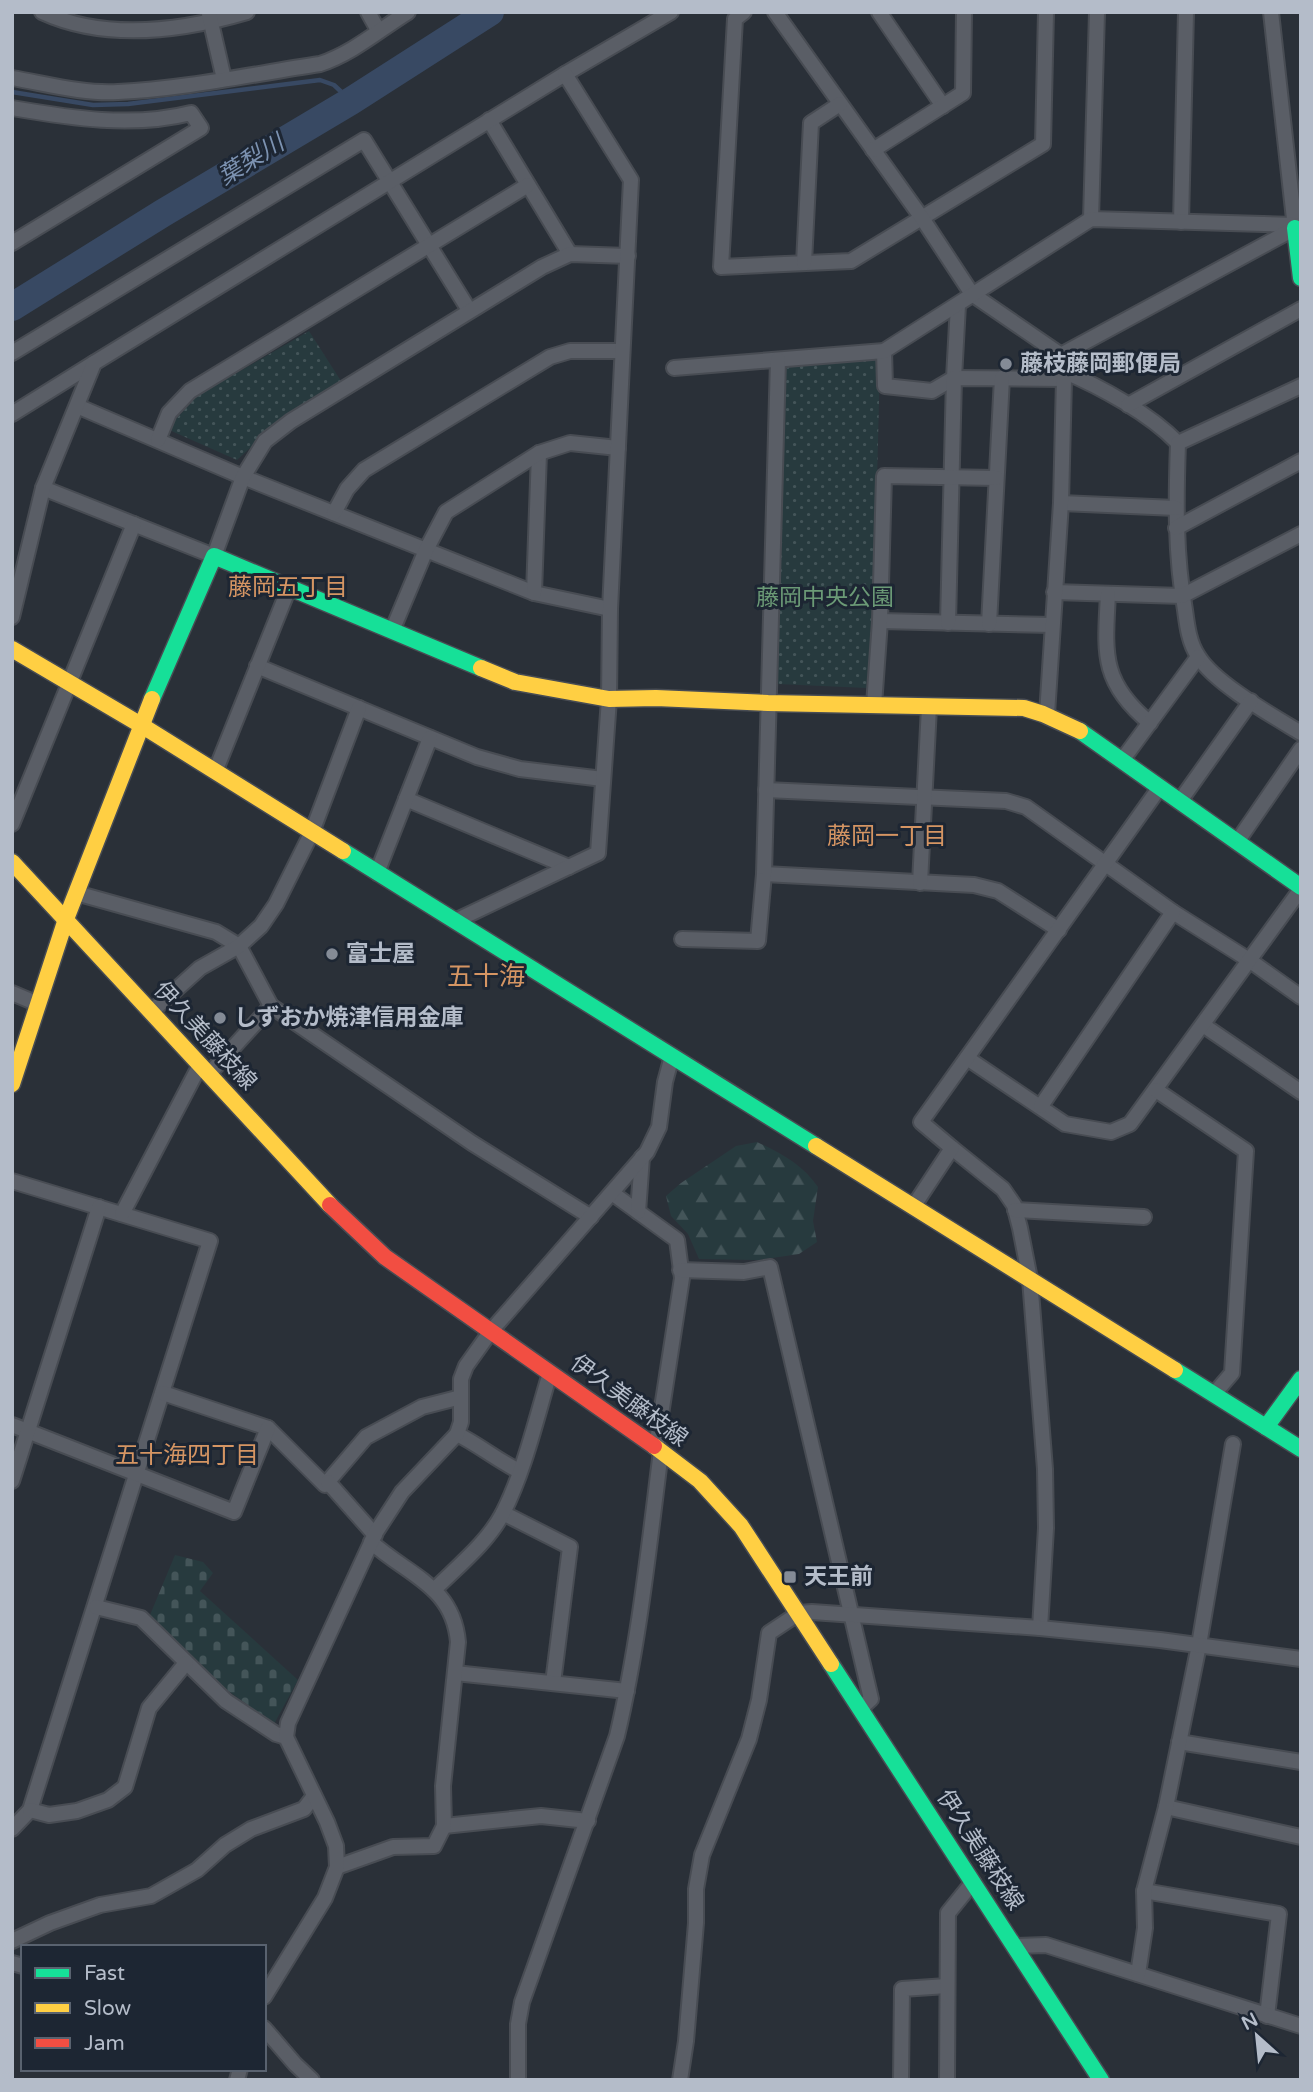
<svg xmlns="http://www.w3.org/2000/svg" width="1313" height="2092" font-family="'Varela Round','Noto Sans JP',sans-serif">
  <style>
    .grass { fill: url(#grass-dots) }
    .forest { fill: url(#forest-firs) }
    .cemetery { fill: url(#cemetery-stones) }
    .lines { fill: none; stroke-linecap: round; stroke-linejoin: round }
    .stream { stroke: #384963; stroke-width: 4.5 }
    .river { stroke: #384963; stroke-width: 28 }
    .street-casing { stroke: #484c53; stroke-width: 18 }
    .fast-casing { stroke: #484c53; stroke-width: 19 }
    .slow-casing { stroke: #484c53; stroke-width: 19 }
    .jam-casing { stroke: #484c53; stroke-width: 19 }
    .street { stroke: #5a5e66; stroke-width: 14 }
    .fast { stroke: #16e098; stroke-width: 16 }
    .slow { stroke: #ffcf43; stroke-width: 16 }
    .jam { stroke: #f24e42; stroke-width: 16 }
    .poi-dot { fill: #848b96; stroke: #1d2633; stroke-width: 2.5 }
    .labels { text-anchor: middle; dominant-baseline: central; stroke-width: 6; stroke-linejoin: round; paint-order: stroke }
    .poi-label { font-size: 23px; font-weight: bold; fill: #b4bcc9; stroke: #1d2633; text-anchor: start }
    .park-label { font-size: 23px; fill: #6b9a76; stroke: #1d2633 }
    .street-label { font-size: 23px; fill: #b4bcc9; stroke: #1d2633 }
    .water-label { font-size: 24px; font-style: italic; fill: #7c92b1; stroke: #1d2633 }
    .neighbourhood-label { font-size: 24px; fill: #d59563; stroke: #1d2633 }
    .quarter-label { font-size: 26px; fill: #d59563; stroke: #1d2633 }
  </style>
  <defs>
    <pattern id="grass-dots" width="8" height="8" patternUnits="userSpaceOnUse" patternTransform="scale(1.75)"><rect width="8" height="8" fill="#273a3e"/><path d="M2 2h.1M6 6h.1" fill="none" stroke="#445559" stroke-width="1.8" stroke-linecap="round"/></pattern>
    <pattern id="forest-firs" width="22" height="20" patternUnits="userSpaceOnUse" patternTransform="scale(1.75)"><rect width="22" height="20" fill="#273a3e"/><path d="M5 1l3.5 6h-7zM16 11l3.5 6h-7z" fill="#445559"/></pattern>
    <pattern id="cemetery-stones" width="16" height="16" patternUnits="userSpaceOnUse" patternTransform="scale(1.75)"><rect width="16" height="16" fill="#273a3e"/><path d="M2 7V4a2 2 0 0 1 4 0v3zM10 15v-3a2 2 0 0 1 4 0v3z" fill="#445559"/></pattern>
  </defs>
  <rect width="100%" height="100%" fill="#2a3038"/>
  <!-- grass -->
  <g class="grass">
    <path d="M309,331L341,381L284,417L237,460L167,429L197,396Z"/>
    <path d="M873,355L880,361L872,684L867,688L777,684L773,680L784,371L793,363Z"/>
  </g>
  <!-- forest -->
  <path class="forest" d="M757,1142C781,1153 803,1165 818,1187L813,1221L817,1242L799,1254L759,1260L699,1259L688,1234L671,1216L666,1196L681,1183L736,1146Z"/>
  <!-- cemetery -->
  <path class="cemetery" d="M175,1555L203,1562L213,1573L200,1591L298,1680L274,1724L216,1682L150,1615Z"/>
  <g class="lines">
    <!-- stream -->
    <path class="stream" d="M12,92L93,105L128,104L320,80L334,85L351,101"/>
    <!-- river -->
    <path class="river" d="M12,307L163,213L351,101L490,12"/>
    <defs>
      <g id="street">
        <path d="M42,12C105,41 182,31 247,12"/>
        <path d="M368,12L378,30"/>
        <path d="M744,12L735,19L721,267L851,261L1043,144L1046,12"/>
        <path d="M775,12L922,218L972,294L1061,355"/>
        <path d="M879,12L943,106"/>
        <path d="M1271,12L1295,228"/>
        <path d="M209,14L224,79"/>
        <path d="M12,78C47,84 83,94 118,92C185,89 253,74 320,64C353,53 379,30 408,12"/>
        <path d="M12,108C71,118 132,128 191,113L201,128L12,243"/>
        <path d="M489,120L570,254"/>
        <path d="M873,150L963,93L964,12"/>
        <path d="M1091,219L1097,12"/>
        <path d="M1181,222L1186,12"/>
        <path d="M804,263L811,123L840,104"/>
        <path d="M884,351L885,386L932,391L954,378L958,305"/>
        <path d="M12,353L364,140L469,310"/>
        <path d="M674,368L884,351L1091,219L1294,225"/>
        <path d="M1063,371C1101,387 1150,414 1178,443"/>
        <path d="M1301,386L1178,443C1176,500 1175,554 1185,610C1187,625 1189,643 1198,656C1214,683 1273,716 1301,733"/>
        <path d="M1128,405L1301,309"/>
        <path d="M77,406L243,477L534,593L610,609"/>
        <path d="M12,414L94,363"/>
        <path d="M158,440L169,413L190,391L528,185"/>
        <path d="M43,488L214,556L243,477L265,441L291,421L542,267L570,254L628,256"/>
        <path d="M1061,503L1176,508"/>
        <path d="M334,513L347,489L364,470L550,357L570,351H622"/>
        <path d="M1176,528L1301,461"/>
        <path d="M1054,592L1182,596L1301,534"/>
        <path d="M534,593L539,453"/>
        <path d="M1108,594C1105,652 1100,682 1150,723"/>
        <path d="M12,617L43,488L94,363L565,74L671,12"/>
        <path d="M880,621L1052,625"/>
        <path d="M948,623L954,378L1064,379"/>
        <path d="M989,624L1002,378"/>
        <path d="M392,631L426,550L446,512L539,453L570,443L618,448"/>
        <path d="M257,666L477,757L520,769L603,779"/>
        <path d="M874,705L880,621L884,476L996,478"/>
        <path d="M1047,714L1061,503L1064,379L1061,355L1301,225"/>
        <path d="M1123,759L1198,657"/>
        <path d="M215,772L289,588"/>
        <path d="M766,790L1006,801L1026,807L1173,912L1249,960L1301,997"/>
        <path d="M406,799L569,867"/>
        <path d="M1180,801L1251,701"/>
        <path d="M12,824L134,524"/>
        <path d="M1237,842L1301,749"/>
        <path d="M377,873L430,738"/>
        <path d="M764,874L974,885L998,891L1059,930"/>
        <path d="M920,883L929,707"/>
        <path d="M76,893L216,932L239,946L271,1006L209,1074"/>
        <path d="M455,921L598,853L609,699L610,609L631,180L565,74"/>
        <path d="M682,939L758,941L764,874L778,360"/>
        <path d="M12,993L38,1004"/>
        <path d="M271,1006L472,1143L591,1217"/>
        <path d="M151,1012L200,968L239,946L261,926L276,904L312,832L359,708"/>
        <path d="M1203,1025L1301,1092"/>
        <path d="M967,1058L1065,1124L1111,1132L1130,1124L1301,889"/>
        <path d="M1156,1090L1246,1151L1232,1373L1214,1394"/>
        <path d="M1041,1106L1173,912"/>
        <path d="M952,1148L1003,1189L1014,1205L1020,1228L1030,1279L1045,1469L1046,1528L1040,1628"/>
        <path d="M12,1181L210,1241L30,1810L12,1829"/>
        <path d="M612,1193L677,1240L682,1278L656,1447"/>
        <path d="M913,1207L952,1148L921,1122L1160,787"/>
        <path d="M1015,1210L1144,1217"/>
        <path d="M638,1212L642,1157"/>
        <path d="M122,1214L200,1065"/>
        <path d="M680,1270L744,1272L770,1267L871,1699L860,1709"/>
        <path d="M163,1393L268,1428L325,1485L366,1437L422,1407L461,1397"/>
        <path d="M12,1425L234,1512L268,1428"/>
        <path d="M457,1434C479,1445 497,1460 519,1471"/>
        <path d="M12,1481L99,1207"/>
        <path d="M328,1482L375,1535"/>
        <path d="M503,1513L570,1547L553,1683"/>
        <path d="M434,1590C458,1566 488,1542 503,1513C525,1469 536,1419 550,1373"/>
        <path d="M96,1607L141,1618L226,1701L276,1734L286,1737"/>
        <path d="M455,1673L627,1691"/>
        <path d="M1179,1742L1301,1762"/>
        <path d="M1166,1807L1301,1837"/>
        <path d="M30,1810L49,1815L77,1811L108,1800L125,1787L149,1708L186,1663"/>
        <path d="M444,1826L541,1816L588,1821"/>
        <path d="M337,1867L393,1847L434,1846L444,1826L443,1786L458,1642C453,1586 409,1576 371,1542"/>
        <path d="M1144,1891L1279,1914L1267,2016"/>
        <path d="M12,1941L50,1923L100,1905L151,1896L197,1870L225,1845L251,1829L304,1809L314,1796"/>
        <path d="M1014,1946L1046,1945L1301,2026"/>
        <path d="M12,1963L23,1966"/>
        <path d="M1138,1974L1145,1928L1144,1891L1166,1807L1199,1645L1233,1444"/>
        <path d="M264,1997L325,1898L337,1867L336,1846L327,1822L286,1737L288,1723L376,1532L402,1492L457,1434L461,1422V1379L466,1366L491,1331L647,1152L659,1127L665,1082L672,1056"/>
        <path d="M264,2028L295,2064L312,2080"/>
        <path d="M237,2080L240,2069"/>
        <path d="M518,2080V2024L522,2002L617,1736C639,1643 649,1546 661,1451"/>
        <path d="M680,2080L686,2041L696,1923V1889L702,1855L749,1739L759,1700L769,1633L799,1613L812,1612L1040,1628L1160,1640L1301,1659"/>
        <path d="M901,2080L902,1989L947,1986"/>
        <path d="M947,2080L948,1913L973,1882"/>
      </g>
      <g id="fast">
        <path d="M1295,228L1301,278"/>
        <path d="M152,699L214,556L481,668"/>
        <path d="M1080,731L1301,887"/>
        <path d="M343,851L816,1146"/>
        <path d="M1175,1370L1301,1449"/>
        <path d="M1266,1427L1301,1379"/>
        <path d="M831,1664L1101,2080"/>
      </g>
      <g id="slow">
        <path d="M12,649L141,725L343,851"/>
        <path d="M481,668L515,682L609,699L656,698L768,703L1024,708L1043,714L1080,731"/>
        <path d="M12,862L330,1205"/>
        <path d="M12,1084L66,919L152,699"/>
        <path d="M816,1146L1175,1370"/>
        <path d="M654,1446L700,1481L741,1526L831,1664"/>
      </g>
      <path id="jam" d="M330,1205L385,1257L654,1446"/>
    </defs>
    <!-- street casing -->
    <use href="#street" class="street-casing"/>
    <!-- fast casing -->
    <use href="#fast" class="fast-casing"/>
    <!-- slow casing -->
    <use href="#slow" class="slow-casing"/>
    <!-- jam casing -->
    <use href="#jam" class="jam-casing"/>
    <!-- street -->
    <use href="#street" class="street"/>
    <!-- fast -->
    <use href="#fast" class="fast"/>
    <!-- slow -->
    <use href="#slow" class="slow"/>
    <!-- jam -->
    <use href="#jam" class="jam"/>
  </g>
  <!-- markers -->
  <g class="poi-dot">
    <circle cx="1006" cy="364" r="7"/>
    <circle cx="332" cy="954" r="7"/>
    <circle cx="220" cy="1018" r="7"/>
    <rect x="783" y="1570" width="14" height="14" rx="3.5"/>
  </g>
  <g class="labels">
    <!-- poi labels -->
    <g class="poi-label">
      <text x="1020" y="364">藤枝藤岡郵便局</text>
      <text x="346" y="954">富士屋</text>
      <text x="234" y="1018">しずおか焼津信用金庫</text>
      <text x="804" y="1577">天王前</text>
    </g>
    <!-- park labels -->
    <g class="park-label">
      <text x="825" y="598">藤岡中央公園</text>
    </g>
    <!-- street labels -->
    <g class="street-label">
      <text transform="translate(205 1036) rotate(47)">伊久美藤枝線</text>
      <text transform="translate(629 1401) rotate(36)">伊久美藤枝線</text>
      <text transform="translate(980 1850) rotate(57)">伊久美藤枝線</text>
    </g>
    <!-- water labels -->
    <g class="water-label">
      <text transform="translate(251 160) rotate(-32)">葉梨川</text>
    </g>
    <!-- neighbourhood labels -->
    <g class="neighbourhood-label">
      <text x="288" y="587">藤岡五丁目</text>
      <text x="887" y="836">藤岡一丁目</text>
      <text x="187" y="1455">五十海四丁目</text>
    </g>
    <!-- quarter labels -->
    <g class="quarter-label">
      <text x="486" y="976">五十海</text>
    </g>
  </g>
  <!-- border -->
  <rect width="1313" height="2092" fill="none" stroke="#b4bcc9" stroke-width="28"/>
  <!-- legend -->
  <rect x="21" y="1945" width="245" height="126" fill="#1d2633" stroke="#59626f" stroke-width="2"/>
  <rect x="35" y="1968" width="35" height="10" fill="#16e098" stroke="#59626f" stroke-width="2"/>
  <text x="84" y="1980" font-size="21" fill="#b4bcc9">Fast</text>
  <rect x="35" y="2003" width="35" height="10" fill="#ffcf43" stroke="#59626f" stroke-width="2"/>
  <text x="84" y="2015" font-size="21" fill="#b4bcc9">Slow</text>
  <rect x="35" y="2038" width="35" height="10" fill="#f24e42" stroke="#59626f" stroke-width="2"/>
  <text x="84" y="2050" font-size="21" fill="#b4bcc9">Jam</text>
  <!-- north arrow -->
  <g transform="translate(1257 2036) rotate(333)" stroke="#1d2633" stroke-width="5" paint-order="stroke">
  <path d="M0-5L12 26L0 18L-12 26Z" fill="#b4bcc9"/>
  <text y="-10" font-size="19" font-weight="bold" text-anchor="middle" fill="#b4bcc9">N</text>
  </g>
</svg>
